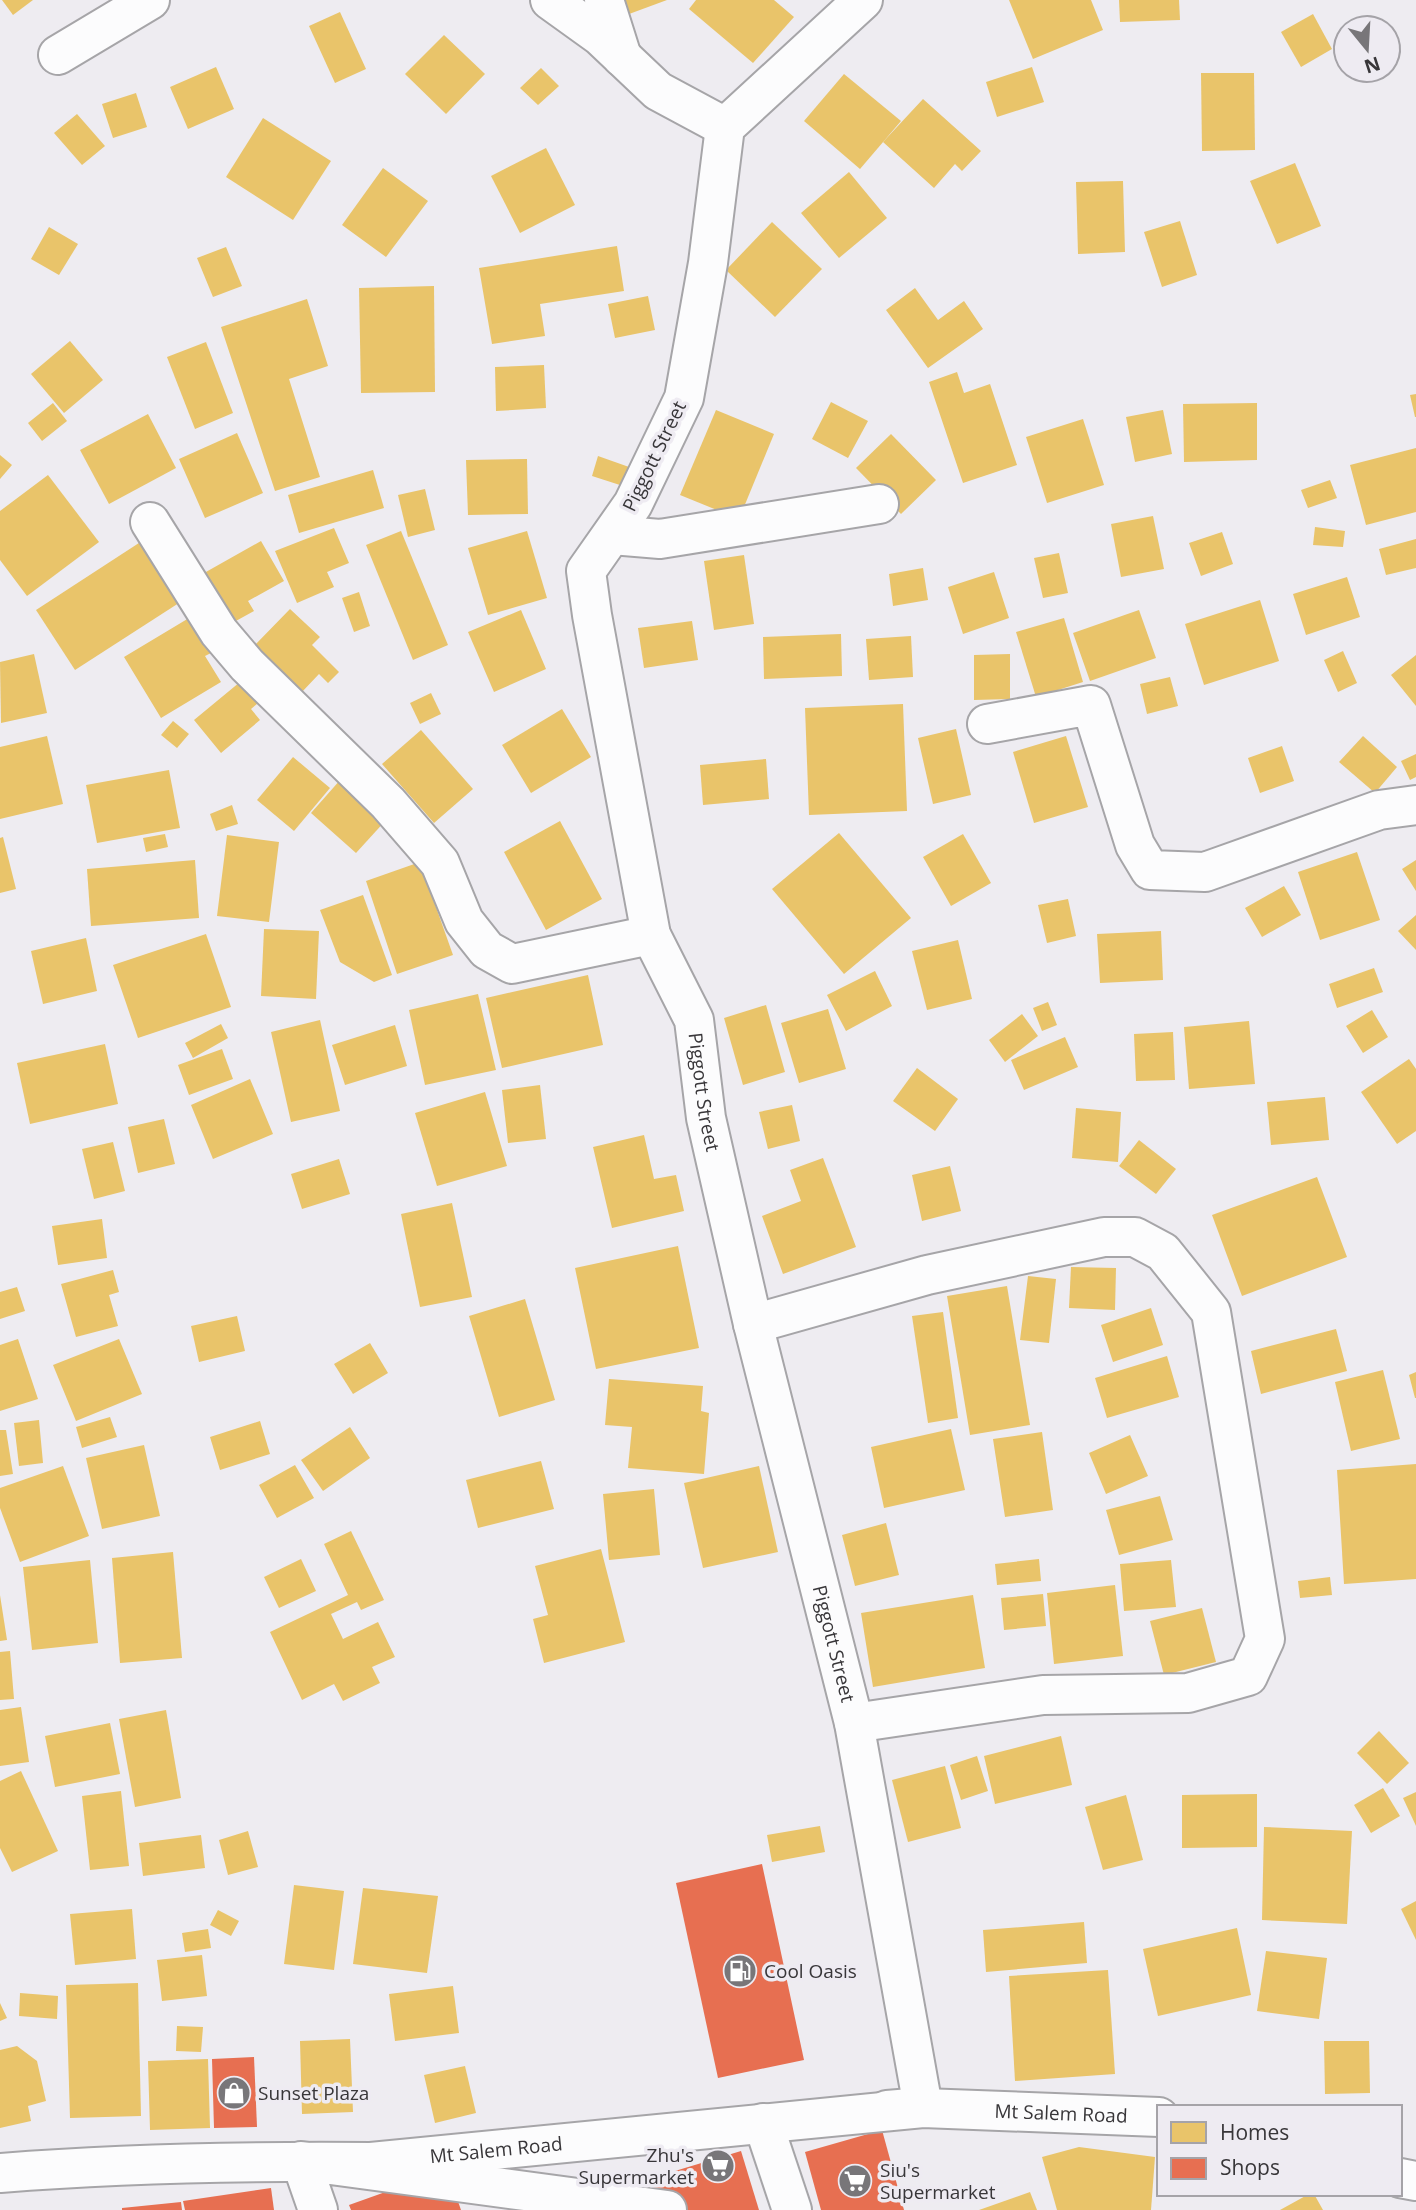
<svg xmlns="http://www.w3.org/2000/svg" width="1416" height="2210" font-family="'Open Sans',sans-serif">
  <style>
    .homes { fill: #e9c46a }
    .shops { fill: #e76f51 }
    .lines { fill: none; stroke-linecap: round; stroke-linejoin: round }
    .minor-casing { stroke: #a6a5a8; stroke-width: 42 }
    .tertiary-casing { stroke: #a6a5a8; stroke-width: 42 }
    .minor { stroke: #fcfcfd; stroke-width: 38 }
    .tertiary { stroke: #fcfcfd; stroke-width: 38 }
    .labels { text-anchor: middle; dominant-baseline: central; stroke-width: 7; stroke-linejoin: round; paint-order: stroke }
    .street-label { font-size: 19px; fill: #383639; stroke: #eeebf2 }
    .poi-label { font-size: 19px; fill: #383639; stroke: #eeebf2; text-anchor: start }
  </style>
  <rect width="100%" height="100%" fill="#eeecf1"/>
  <!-- homes -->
  <g class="homes">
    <path d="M2,0H33L13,15Z"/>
    <path d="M614,0H667L621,17Z"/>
    <path d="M696,0H774L794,17L753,63L689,9Z"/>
    <path d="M1009,0H1091L1103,30L1033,59Z"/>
    <path d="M1119,0H1179L1180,20L1120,22Z"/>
    <path d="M340,12L366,69L335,83L309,26Z"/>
    <path d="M1313,14L1332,49L1301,67L1281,32Z"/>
    <path d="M444,35L485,74L446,114L405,74Z"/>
    <path d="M216,67L234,109L188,129L170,87Z"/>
    <path d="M1032,67L1044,102L997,117L986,82Z"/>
    <path d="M541,68L559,86L538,105L520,88Z"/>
    <path d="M1201,73H1254L1255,150L1202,151Z"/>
    <path d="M844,74L901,121L860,169L804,121Z"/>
    <path d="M136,93L147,127L113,138L102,104Z"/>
    <path d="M923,99L981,151L962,171L955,164L934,188L883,142Z"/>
    <path d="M77,114L105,146L82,165L54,133Z"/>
    <path d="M263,118L331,161L293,220L226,177Z"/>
    <path d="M546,148L575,205L520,233L491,176Z"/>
    <path d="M1295,163L1321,226L1277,244L1250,181Z"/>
    <path d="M383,168L428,201L386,257L342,225Z"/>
    <path d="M849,172L887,218L839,258L801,213Z"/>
    <path d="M1123,181L1125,252L1078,254L1076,182Z"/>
    <path d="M1180,221L1197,275L1162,287L1144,232Z"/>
    <path d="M772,222L822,269L775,317L726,270Z"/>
    <path d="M49,227L78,244L59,275L31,259Z"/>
    <path d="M617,246L624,291L540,304L545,336L492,344L479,268Z"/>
    <path d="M226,247L242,286L213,297L197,258Z"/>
    <path d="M434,286L435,392L361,393L359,288Z"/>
    <path d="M915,288L938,320L964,301L983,329L928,368L886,310Z"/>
    <path d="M648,296L655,330L615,338L608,304Z"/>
    <path d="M307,299L328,366L289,379L320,477L275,491L221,327Z"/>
    <path d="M70,341L103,380L64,413L31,374Z"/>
    <path d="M206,342L233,413L195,429L167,357Z"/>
    <path d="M544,365L546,408L496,411L495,367Z"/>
    <path d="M957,372L964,393L990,384L1017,465L963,483L929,382Z"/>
    <path d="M1416,394V417H1415L1410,395Z"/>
    <path d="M831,402L868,421L848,458L812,439Z"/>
    <path d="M53,403L67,421L42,441L28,423Z"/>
    <path d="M1257,403V460L1184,462L1183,404Z"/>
    <path d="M716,410L774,434L739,519L680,495Z"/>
    <path d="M1163,410L1172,454L1135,462L1126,417Z"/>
    <path d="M148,414L176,468L109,504L80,450Z"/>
    <path d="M1083,419L1104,485L1047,503L1026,437Z"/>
    <path d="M237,433L263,493L205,518L179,459Z"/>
    <path d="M891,434L936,480L901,514L856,468Z"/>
    <path d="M1416,448V512L1366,525L1350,465Z"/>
    <path d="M0,455L12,465L0,479Z"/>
    <path d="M598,456L629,467L623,486L592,476Z"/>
    <path d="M527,459L528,514L468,515L466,460Z"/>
    <path d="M373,470L384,508L299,533L288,495Z"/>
    <path d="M48,475L99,542L27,596L0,560V511Z"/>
    <path d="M1330,480L1337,498L1308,508L1301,490Z"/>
    <path d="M425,489L435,530L408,537L398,495Z"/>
    <path d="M1153,516L1164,569L1121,577L1111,524Z"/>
    <path d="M1315,527L1345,531L1343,547L1313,545Z"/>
    <path d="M334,528L349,563L327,572L334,587L297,603L275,551Z"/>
    <path d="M401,531L448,645L413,660L366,545Z"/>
    <path d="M527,531L547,598L488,615L468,548Z"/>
    <path d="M1222,532L1233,564L1201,576L1189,543Z"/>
    <path d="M1416,539V568L1386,575L1379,549Z"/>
    <path d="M142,541L182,601L75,670L36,610Z"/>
    <path d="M261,541L284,581L248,601L254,611L225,627L197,577Z"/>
    <path d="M1059,553L1068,593L1043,598L1034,558Z"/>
    <path d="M744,555L754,624L714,630L704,561Z"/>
    <path d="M923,568L928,600L893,606L889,574Z"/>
    <path d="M994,572L1009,618L963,634L948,587Z"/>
    <path d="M1347,577L1360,617L1306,635L1293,594Z"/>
    <path d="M359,592L370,626L354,632L342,598Z"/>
    <path d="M1260,600L1279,661L1204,685L1185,624Z"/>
    <path d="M290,609L320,637L312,645L339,672L328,683L319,674L301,693L253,647Z"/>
    <path d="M521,610L546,669L494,692L468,632Z"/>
    <path d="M1139,610L1156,658L1090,681L1073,633Z"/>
    <path d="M194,615L215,651L205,656L221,682L161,718L124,657Z"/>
    <path d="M1064,618L1083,682L1036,697L1016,632Z"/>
    <path d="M692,621L698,660L644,668L638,628Z"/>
    <path d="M841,634L842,676L764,679L763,637Z"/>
    <path d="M911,636L913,677L869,680L866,639Z"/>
    <path d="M1343,651L1357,683L1338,692L1324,660Z"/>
    <path d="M34,654L47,713L1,723L0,662Z"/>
    <path d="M1010,654V699L974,700V655Z"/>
    <path d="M1416,655V706L1391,675Z"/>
    <path d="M1170,677L1178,706L1147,714L1140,684Z"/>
    <path d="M240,682L258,703L251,709L260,720L221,753L194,720Z"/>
    <path d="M431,693L441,714L420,724L410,703Z"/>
    <path d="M903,704L907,811L809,815L805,708Z"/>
    <path d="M562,709L591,757L531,793L502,745Z"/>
    <path d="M173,721L189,734L177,748L161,735Z"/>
    <path d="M956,729L971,795L933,804L918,738Z"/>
    <path d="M421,730L473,789L434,823L382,764Z"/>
    <path d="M47,736L63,804L0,819V747Z"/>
    <path d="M1066,736L1088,807L1034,823L1013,752Z"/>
    <path d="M1363,736L1397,767L1375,793L1339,762Z"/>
    <path d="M1282,746L1294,781L1260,793L1248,758Z"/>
    <path d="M1416,754V777L1410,780L1401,761Z"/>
    <path d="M293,757L330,788L294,831L257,800Z"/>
    <path d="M766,759L769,799L703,805L700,765Z"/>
    <path d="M169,770L180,828L97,843L86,785Z"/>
    <path d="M341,779L387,819L356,853L311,813Z"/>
    <path d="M232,805L238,824L216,831L210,814Z"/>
    <path d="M560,821L602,899L546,930L504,852Z"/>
    <path d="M839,833L911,918L844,974L772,889Z"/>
    <path d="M165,834L168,847L146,852L143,838Z"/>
    <path d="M963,834L991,883L951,906L923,857Z"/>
    <path d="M227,835L279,842L269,922L217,916Z"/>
    <path d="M3,837L16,889L0,893V838Z"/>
    <path d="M1357,852L1380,920L1320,940L1298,872Z"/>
    <path d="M195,860L199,918L91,926L87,869Z"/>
    <path d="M1416,860V891L1402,869Z"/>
    <path d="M420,862L453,955L397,974L366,881Z"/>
    <path d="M1284,886L1301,915L1262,937L1245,908Z"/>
    <path d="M363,895L392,975L374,982L340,962L320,910Z"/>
    <path d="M1068,899L1076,936L1047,943L1038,905Z"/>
    <path d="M1416,915V950L1398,931Z"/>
    <path d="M264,929L319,931L316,999L261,996Z"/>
    <path d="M1161,931L1163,980L1100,983L1097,934Z"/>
    <path d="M206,934L231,1007L138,1038L113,965Z"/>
    <path d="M86,938L97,991L43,1004L31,951Z"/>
    <path d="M958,940L972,999L927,1010L912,951Z"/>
    <path d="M1374,968L1383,992L1337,1008L1329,984Z"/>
    <path d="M875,971L892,1006L846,1031L827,995Z"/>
    <path d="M588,975L603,1045L502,1068L486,998Z"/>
    <path d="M478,994L496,1070L425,1085L409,1010Z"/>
    <path d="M1048,1002L1057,1025L1042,1031L1033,1008Z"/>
    <path d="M766,1005L785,1072L743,1085L724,1018Z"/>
    <path d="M828,1009L846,1069L799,1083L781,1023Z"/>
    <path d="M1372,1010L1388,1037L1363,1053L1346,1026Z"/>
    <path d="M1022,1014L1038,1036L1005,1062L989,1040Z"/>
    <path d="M320,1020L340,1111L291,1122L271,1032Z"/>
    <path d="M1249,1021L1255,1084L1189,1089L1184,1027Z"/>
    <path d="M221,1024L228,1038L193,1058L185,1043Z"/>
    <path d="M395,1025L407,1066L345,1085L332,1045Z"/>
    <path d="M1173,1032L1175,1080L1136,1081L1134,1034Z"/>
    <path d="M1065,1037L1078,1067L1024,1090L1011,1060Z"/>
    <path d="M105,1044L118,1104L30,1124L17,1063Z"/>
    <path d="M222,1049L233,1079L189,1095L178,1065Z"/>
    <path d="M1409,1059L1416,1069V1131L1397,1144L1361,1092Z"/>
    <path d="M917,1068L958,1099L935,1131L893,1101Z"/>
    <path d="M250,1079L273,1134L213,1159L191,1105Z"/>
    <path d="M540,1085L546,1139L508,1143L502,1090Z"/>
    <path d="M485,1092L507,1166L437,1186L415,1113Z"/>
    <path d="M1325,1097L1329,1140L1271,1145L1267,1102Z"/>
    <path d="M792,1105L800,1141L768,1149L759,1112Z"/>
    <path d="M1076,1108L1121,1112L1118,1162L1072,1158Z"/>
    <path d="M164,1119L175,1164L138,1173L128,1127Z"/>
    <path d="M644,1135L654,1179L676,1175L684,1211L612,1228L593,1147Z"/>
    <path d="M1139,1140L1176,1169L1156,1194L1119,1166Z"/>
    <path d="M113,1142L125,1191L94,1199L82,1149Z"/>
    <path d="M823,1158L856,1247L783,1274L762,1216L801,1201L790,1170Z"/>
    <path d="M339,1159L350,1194L302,1209L291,1174Z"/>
    <path d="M950,1166L961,1211L922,1221L912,1175Z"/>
    <path d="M1317,1177L1347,1257L1242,1296L1212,1215Z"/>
    <path d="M452,1203L472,1297L420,1307L401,1214Z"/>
    <path d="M102,1219L107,1258L58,1265L52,1226Z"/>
    <path d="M678,1246L699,1348L596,1369L575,1268Z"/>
    <path d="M1071,1267L1116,1268L1115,1310L1069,1308Z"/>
    <path d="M113,1270L119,1292L109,1295L118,1326L76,1337L61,1284Z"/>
    <path d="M1028,1276L1056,1279L1049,1343L1020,1340Z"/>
    <path d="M1007,1286L1030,1425L970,1435L947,1296Z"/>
    <path d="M17,1287L25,1311L0,1319V1292Z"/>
    <path d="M525,1299L555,1400L499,1417L469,1316Z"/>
    <path d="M1151,1308L1163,1345L1113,1362L1101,1325Z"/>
    <path d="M943,1312L958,1418L928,1423L912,1316Z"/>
    <path d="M237,1316L245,1351L199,1362L191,1326Z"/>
    <path d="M1336,1329L1347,1371L1261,1394L1251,1351Z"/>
    <path d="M18,1339L38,1399L0,1411V1345Z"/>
    <path d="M119,1339L142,1394L76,1421L53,1365Z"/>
    <path d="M370,1343L388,1373L353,1394L334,1364Z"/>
    <path d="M1167,1356L1179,1397L1107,1418L1095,1378Z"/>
    <path d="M1383,1370L1400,1439L1351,1451L1335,1382Z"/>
    <path d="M1416,1372V1398H1415L1409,1375Z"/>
    <path d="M609,1379L703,1386L701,1411L709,1413L704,1474L628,1468L632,1427L605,1425Z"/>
    <path d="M110,1417L117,1437L82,1448L76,1427Z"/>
    <path d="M39,1420L43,1463L19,1466L14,1423Z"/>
    <path d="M260,1421L270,1454L220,1470L210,1437Z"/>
    <path d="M350,1427L370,1458L323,1491L301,1460Z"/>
    <path d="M951,1429L965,1490L884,1508L871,1447Z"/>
    <path d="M0,1430H6L13,1474L0,1476Z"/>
    <path d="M1042,1432L1053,1510L1005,1517L993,1439Z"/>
    <path d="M1130,1435L1148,1476L1106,1494L1089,1453Z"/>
    <path d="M144,1445L160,1516L102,1529L86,1458Z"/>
    <path d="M541,1461L554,1509L478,1528L466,1480Z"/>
    <path d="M1416,1464V1579L1344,1584L1337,1470Z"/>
    <path d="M295,1465L314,1498L277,1518L259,1485Z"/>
    <path d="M63,1466L89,1536L20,1562L0,1508V1488Z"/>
    <path d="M759,1466L778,1552L703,1568L684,1483Z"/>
    <path d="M654,1489L660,1555L609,1560L603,1494Z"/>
    <path d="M1160,1496L1173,1540L1119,1555L1106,1510Z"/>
    <path d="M886,1523L899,1575L855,1586L842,1535Z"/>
    <path d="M351,1531L384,1600L361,1610L357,1602L331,1614L343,1639L378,1622L395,1657L372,1667L380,1683L343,1701L334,1684L302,1700L270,1632L348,1595L324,1544Z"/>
    <path d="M601,1549L625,1642L544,1663L533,1619L548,1615L535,1566Z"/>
    <path d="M173,1552L182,1658L120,1663L112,1558Z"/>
    <path d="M301,1559L316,1591L279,1608L264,1577Z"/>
    <path d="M1039,1559L1041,1581L997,1585L995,1564Z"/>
    <path d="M90,1560L98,1643L32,1650L23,1567Z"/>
    <path d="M1171,1560L1176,1607L1124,1611L1120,1564Z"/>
    <path d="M1330,1577L1332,1595L1300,1598L1298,1581Z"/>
    <path d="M1115,1585L1123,1656L1054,1664L1047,1593Z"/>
    <path d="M1043,1594L1046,1626L1004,1630L1001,1598Z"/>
    <path d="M0,1595L7,1640L0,1641Z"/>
    <path d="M973,1595L985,1668L873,1687L861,1613Z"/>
    <path d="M1202,1608L1216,1662L1164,1675L1150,1621Z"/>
    <path d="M10,1651L14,1699L0,1700V1652Z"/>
    <path d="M21,1707L29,1762L0,1766V1710Z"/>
    <path d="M166,1710L181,1798L135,1807L119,1719Z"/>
    <path d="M110,1723L120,1774L55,1787L45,1736Z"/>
    <path d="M1379,1731L1409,1763L1387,1784L1357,1753Z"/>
    <path d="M1061,1736L1072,1785L995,1804L984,1756Z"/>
    <path d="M977,1756L988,1791L961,1800L950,1765Z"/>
    <path d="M945,1766L961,1828L908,1842L892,1780Z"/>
    <path d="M21,1771L58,1851L12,1872L0,1848V1781Z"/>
    <path d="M1383,1788L1400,1816L1371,1833L1354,1805Z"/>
    <path d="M121,1791L129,1866L90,1870L82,1796Z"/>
    <path d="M1416,1792V1826L1403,1798Z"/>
    <path d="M1257,1794V1847L1182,1848V1795Z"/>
    <path d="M1126,1795L1143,1860L1103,1870L1085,1807Z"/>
    <path d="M820,1826L825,1852L772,1862L767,1835Z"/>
    <path d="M1264,1827L1352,1831L1347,1924L1262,1920Z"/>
    <path d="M248,1831L258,1867L228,1875L219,1840Z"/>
    <path d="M201,1835L205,1868L143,1876L139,1843Z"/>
    <path d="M294,1885L344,1891L334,1970L284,1964Z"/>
    <path d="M363,1888L438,1896L427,1973L353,1964Z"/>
    <path d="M1416,1901V1940L1401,1909Z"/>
    <path d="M132,1909L136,1959L75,1965L70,1914Z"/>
    <path d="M218,1910L239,1921L231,1936L210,1925Z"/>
    <path d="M1084,1922L1087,1963L986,1972L983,1930Z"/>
    <path d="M1237,1928L1251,1995L1158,2016L1143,1949Z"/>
    <path d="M208,1929L211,1948L185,1952L182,1933Z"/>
    <path d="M1266,1951L1327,1958L1319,2019L1257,2011Z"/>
    <path d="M202,1955L207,1996L162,2001L157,1960Z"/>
    <path d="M1108,1970L1115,2074L1015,2081L1009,1976Z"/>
    <path d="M138,1983L141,2116L70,2118L66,1985Z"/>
    <path d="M453,1986L459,2033L395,2041L389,1994Z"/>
    <path d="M20,1993L58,1996L57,2019L19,2016Z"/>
    <path d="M0,2003L7,2018L0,2021Z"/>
    <path d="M177,2026L203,2027L201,2052L176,2051Z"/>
    <path d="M350,2039L353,2112L302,2114L300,2041Z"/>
    <path d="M1324,2041H1369L1370,2093L1325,2094Z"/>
    <path d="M17,2046L37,2061L46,2101L28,2106L31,2121L0,2128V2050Z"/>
    <path d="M208,2059L210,2128L150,2130L148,2061Z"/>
    <path d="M465,2066L476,2113L435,2123L424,2075Z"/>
    <path d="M1079,2147L1155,2157L1151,2210H1057L1042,2157Z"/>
    <path d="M1030,2192L1037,2210H979Z"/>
    <path d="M1309,2194H1314L1323,2210H1280Z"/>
  </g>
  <!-- shops -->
  <g class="shops">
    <path d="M762,1864L804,2060L718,2078L676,1883Z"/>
    <path d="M254,2057L257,2127L214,2128L212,2059Z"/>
    <path d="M882,2130L904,2210H821L805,2152Z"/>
    <path d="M741,2151L759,2210H651L642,2181Z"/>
    <path d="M447,2170L461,2210H351L349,2205Z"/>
    <path d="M271,2188L274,2210H185L183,2201Z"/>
    <path d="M181,2202L182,2210H122V2208Z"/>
  </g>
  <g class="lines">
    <defs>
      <g id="minor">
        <path d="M550,0L600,36L658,91L725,127"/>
        <path d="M604,0L622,57"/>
        <path id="s1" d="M863,0L725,127L708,263L684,398L633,504L586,571L592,615L651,935L694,1020L706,1118L753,1324L854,1723L923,2107L887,2110"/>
        <path d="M58,55L150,0"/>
        <path d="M150,522L219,632L247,665L388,803L440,863L464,921L487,950L512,964L651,935"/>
        <path d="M612,535L660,539L879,504"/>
        <path d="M987,724L1091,705L1135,845L1150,870L1205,872L1379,810L1416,805"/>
        <path d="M753,1324L927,1275L1104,1237H1135L1163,1252L1211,1312L1265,1639L1248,1676L1188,1693L1043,1695L854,1723"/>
        <path d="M318,2210L301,2161L667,2210"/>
      </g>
      <g id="tertiary">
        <path d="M763,2123L792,2210"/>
        <path id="s2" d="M0,2173C123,2163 247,2161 371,2162L923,2108L1159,2117"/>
        <path d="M1400,2178L1416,2181"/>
      </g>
    </defs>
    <!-- minor casing -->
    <use href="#minor" class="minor-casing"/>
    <!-- tertiary casing -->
    <use href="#tertiary" class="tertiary-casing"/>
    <!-- minor -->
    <use href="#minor" class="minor"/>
    <!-- tertiary -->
    <use href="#tertiary" class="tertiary"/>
  </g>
  <!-- icons -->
  <defs>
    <symbol id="fuel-disc" viewBox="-11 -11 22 22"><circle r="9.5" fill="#787679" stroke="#eeebf2"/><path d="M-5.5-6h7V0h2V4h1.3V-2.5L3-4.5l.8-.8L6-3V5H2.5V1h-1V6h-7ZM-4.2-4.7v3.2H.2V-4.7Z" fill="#fff"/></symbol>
    <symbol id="shop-disc" viewBox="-11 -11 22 22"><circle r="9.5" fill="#787679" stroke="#eeebf2"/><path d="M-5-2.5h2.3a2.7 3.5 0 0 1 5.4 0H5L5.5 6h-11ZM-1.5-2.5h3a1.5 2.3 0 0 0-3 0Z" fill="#fff"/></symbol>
    <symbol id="supermarket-disc" viewBox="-11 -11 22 22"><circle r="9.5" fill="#787679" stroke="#eeebf2"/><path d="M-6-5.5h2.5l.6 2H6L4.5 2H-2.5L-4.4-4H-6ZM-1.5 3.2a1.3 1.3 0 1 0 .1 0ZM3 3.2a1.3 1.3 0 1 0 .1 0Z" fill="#fff"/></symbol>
  </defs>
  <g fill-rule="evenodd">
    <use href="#fuel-disc" x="721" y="1952" width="38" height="38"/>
    <use href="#shop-disc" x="215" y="2074" width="38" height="38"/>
    <use href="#supermarket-disc" x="699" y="2147" width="38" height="38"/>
    <use href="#supermarket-disc" x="836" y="2162" width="38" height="38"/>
  </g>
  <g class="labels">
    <!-- street labels -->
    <g class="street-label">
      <text transform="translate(654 456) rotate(-64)">Piggott Street</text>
      <text stroke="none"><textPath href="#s1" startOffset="1199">Piggott Street</textPath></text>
      <text stroke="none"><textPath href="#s1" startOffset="1766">Piggott Street</textPath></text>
      <text stroke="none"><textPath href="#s2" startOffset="1064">Mt Salem Road</textPath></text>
      <text stroke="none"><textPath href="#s2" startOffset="497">Mt Salem Road</textPath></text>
    </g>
    <!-- poi labels -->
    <g class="poi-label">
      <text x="764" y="1971">Cool Oasis</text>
      <text x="258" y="2093">Sunset Plaza</text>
      <text x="694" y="2155" text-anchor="end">Zhu's<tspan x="694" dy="22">Supermarket</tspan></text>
      <text x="880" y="2170">Siu's<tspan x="880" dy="22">Supermarket</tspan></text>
    </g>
  </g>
  <!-- legend -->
  <rect x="1157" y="2105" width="245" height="91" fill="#eeebf2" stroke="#a5a3a8" stroke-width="2"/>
  <rect x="1171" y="2122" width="35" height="21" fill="#e9c46a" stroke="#a5a3a8" stroke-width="2"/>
  <text x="1220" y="2140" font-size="21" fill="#383639">Homes</text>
  <rect x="1171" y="2158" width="35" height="21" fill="#e76f51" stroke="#a5a3a8" stroke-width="2"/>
  <text x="1220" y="2175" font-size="21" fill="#383639">Shops</text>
  <!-- north arrow -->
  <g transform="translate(1367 49) rotate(162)"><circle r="33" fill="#eeebf2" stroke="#a5a3a8" stroke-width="2"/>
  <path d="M0-5L12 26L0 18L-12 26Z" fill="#787679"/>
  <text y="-10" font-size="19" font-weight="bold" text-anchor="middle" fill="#383639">N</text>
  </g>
</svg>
